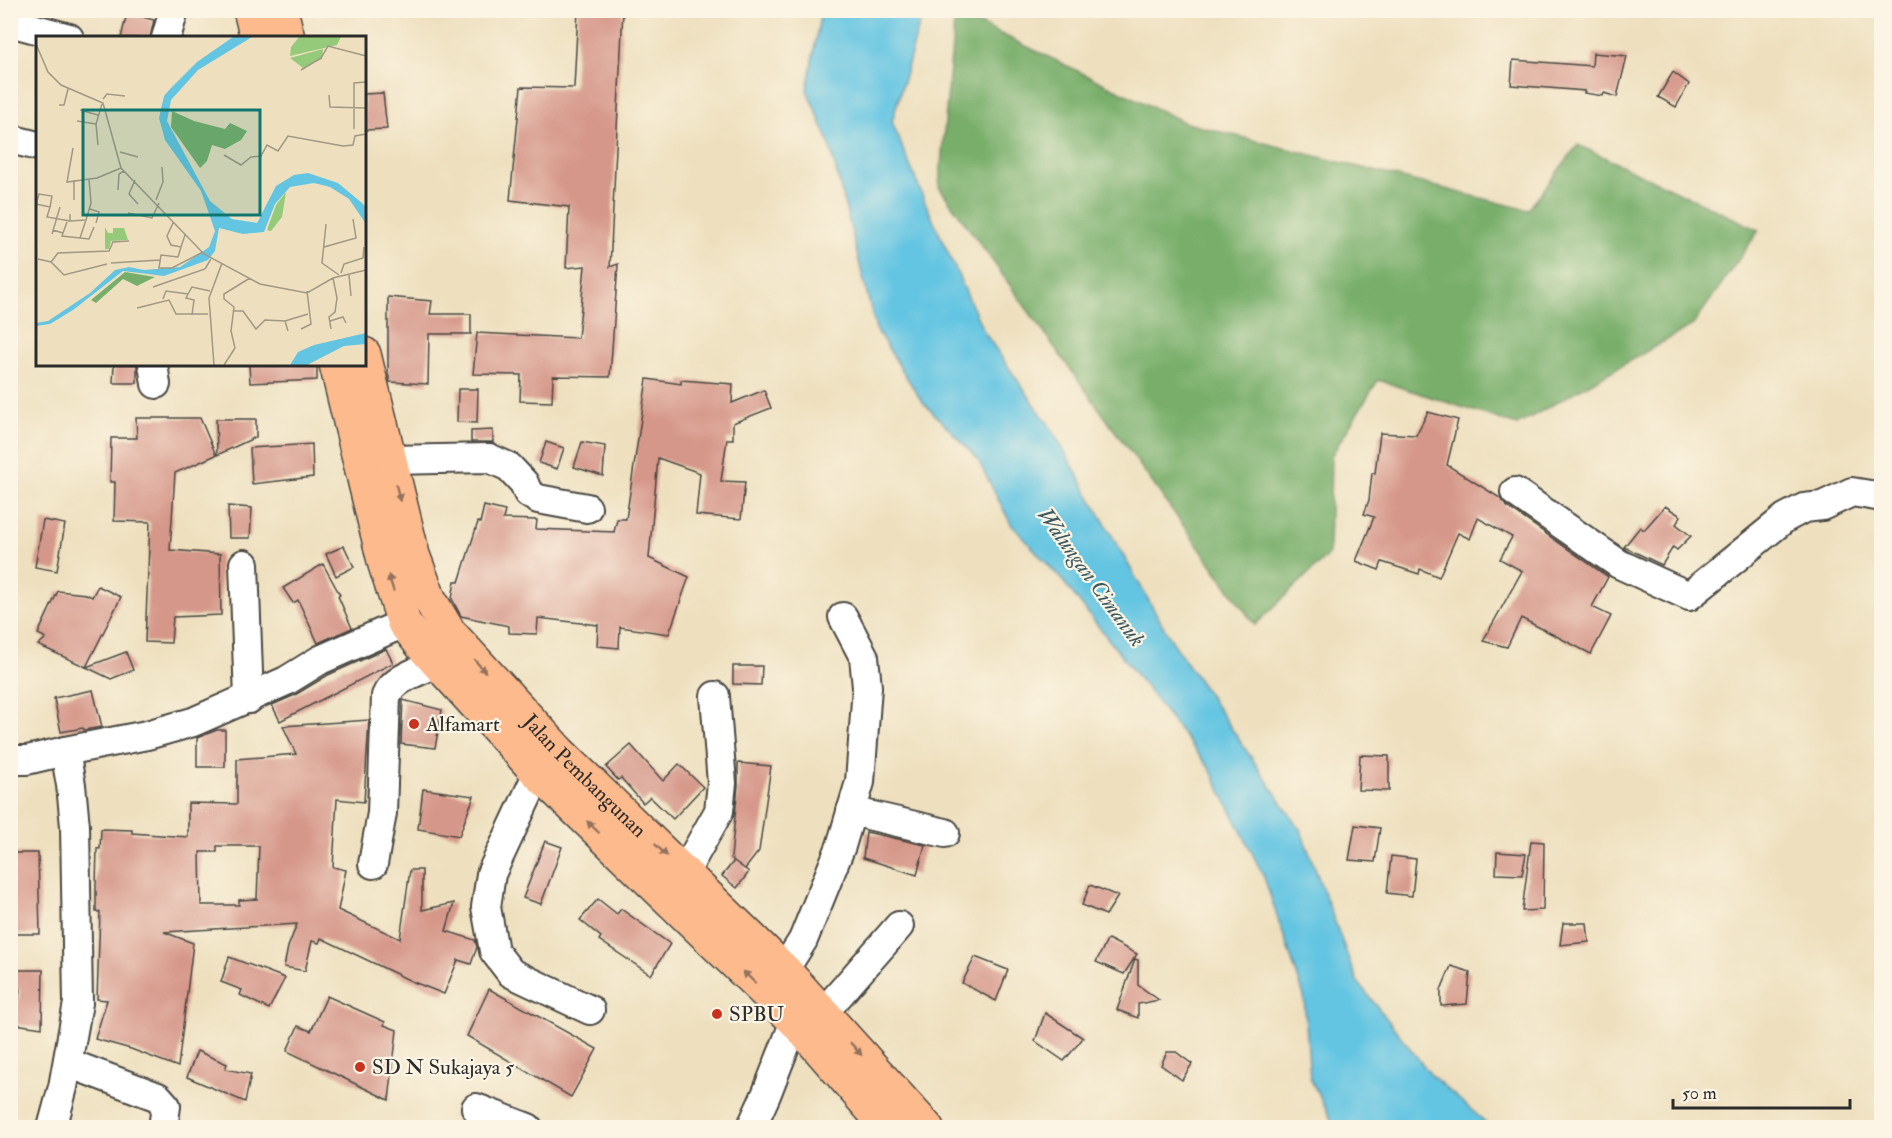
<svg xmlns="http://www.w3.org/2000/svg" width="1892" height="1138" font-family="'IM FELL Double Pica',serif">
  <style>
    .forest { fill: #78ae6b; stroke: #526c4b; stroke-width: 1.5 }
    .water { fill: #64c5e2; stroke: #487886; stroke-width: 1.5 }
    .building { fill: #d59789; fill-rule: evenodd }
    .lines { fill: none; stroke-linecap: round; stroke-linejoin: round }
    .minor-casing { stroke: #484641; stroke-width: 32 }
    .major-casing { stroke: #484641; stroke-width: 36 }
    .minor { stroke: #fff; stroke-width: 28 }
    .major { stroke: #fcba8d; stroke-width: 33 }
    .oneway { fill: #94725c }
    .poi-dot { fill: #c8321e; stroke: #fcf5e5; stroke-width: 2 }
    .labels { text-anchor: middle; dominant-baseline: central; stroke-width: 4.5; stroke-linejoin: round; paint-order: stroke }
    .poi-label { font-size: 21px; fill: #2b2b2b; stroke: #fcf5e5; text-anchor: start }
    .street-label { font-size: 21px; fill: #2b2b2b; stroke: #fcf5e5 }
    .water-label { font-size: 22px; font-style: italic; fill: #3c5962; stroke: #fcf5e5 }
    .inset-road { fill: none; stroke: #a09884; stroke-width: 1.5 }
    .view { fill: #0f766e; fill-opacity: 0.15; stroke: #0f766e; stroke-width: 3 }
    .inset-edge { fill: none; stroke: #2b2b2b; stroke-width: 3 }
  </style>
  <rect width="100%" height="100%" fill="#fcf5e5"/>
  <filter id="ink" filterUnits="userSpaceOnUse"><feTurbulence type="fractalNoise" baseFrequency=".0167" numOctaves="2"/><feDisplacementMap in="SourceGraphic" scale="12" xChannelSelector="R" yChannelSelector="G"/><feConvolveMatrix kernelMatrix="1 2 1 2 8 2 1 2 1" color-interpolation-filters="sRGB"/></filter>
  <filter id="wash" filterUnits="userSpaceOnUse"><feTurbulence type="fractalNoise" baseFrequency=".008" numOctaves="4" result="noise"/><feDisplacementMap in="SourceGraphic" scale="24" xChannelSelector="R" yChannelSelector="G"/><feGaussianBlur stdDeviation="1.35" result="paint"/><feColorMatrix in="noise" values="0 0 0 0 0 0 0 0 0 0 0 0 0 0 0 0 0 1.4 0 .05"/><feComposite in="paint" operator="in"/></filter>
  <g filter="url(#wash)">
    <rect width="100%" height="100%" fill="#eee0bf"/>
    <!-- forest -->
    <path class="forest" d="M955,12L1186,123L1528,210L1578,145L1759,230L1693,325L1517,425L1378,380L1331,456L1329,554L1255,625L939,187Z"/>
    <!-- water -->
    <path class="water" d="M821,11H923L892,122L925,202L984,332L1051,428L1170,638L1301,831L1357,981L1431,1075L1491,1127H1335L1310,1078L1304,996L1264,877L1210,769L1062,580L1011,524L977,458L921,400L876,329L829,142L807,90Z"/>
    <g id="blocks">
      <!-- building -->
      <g class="building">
        <path d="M578,10H623L610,267L618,264L610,377L553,376L552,402L520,401L521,375L473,374L477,333L578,338L585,266L566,268L569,207L510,200L521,87L574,88Z"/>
        <path d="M127,13L154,20L150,38H121Z"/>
        <path d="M1593,53L1627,56L1617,97L1604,93L1603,96L1584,93L1585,91L1511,85L1513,60L1592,66Z"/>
        <path d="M1673,72L1689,84L1676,107L1658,97Z"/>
        <path d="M383,93L387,129L364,130V94Z"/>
        <path d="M388,297L432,301L430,314H471V334H429L428,384L390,382L388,372Z"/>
        <path d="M114,364H137V383H113Z"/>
        <path d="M249,364H317V380L250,383Z"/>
        <path d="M647,379L681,384V380L733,384L732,403L764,390L771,408L733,423V439H727L721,481L745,482L741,519L696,515L700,473L658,458L649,558L689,577L669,634L620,627L619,648L597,646L598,625L538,618L537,634L509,633V626L461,616L452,599L455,581L459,582L478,522L480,523L484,506L505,511L503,519L537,520L536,529L614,532L617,519H626Z"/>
        <path d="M458,389H478L477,423L457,422Z"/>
        <path d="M1428,412L1458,420L1447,465L1500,498L1506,506L1608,577L1592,607L1611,616L1591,654L1521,618L1507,647L1483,641L1522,571L1500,559L1512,537L1478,518L1470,539L1458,533L1439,577L1420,569L1419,574L1382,562L1379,570L1356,561L1374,517L1364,514L1369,500L1372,473H1375L1380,433L1416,435Z"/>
        <path d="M136,418H200L216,455L175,473L170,550L220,554L221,615L173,617L171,643L145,642L150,522L114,521L115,482H110L111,438H137Z"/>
        <path d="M216,419H256V437L217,455Z"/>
        <path d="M493,430V442H471V431Z"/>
        <path d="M546,442L564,448L557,469L539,463Z"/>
        <path d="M582,442L605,446L603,476L574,467Z"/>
        <path d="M312,444L313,477L252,484L250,448Z"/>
        <path d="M228,506L252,508L250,538H229Z"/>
        <path d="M1665,506L1681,516L1676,524L1691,536L1677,550L1673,547L1662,565L1624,547L1640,527L1644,530Z"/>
        <path d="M43,520L65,524L57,571L35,567Z"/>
        <path d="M344,546L354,567L336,576L326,554Z"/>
        <path d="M323,564L340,595L338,596L352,628L318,643L298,600L293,603L283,588Z"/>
        <path d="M98,586L121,597L86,667L38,645L46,638L38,634L58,591L86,594L92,597Z"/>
        <path d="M386,649L393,663L280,721L272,705L295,695L328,675Z"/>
        <path d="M126,652L133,670L111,679L86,667Z"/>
        <path d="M733,666H762L761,685L733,684Z"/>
        <path d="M93,690L102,727L84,730L83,728L61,732L54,698Z"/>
        <path d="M403,700L442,710L435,748L401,744Z"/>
        <path d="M369,720L364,802L337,799L333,867L346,870L338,910L400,939L410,870H422V910L454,903L446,931L475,940L477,947L471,964L458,960L444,994L411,981L321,938L319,943L312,941L305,971L284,967L288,947L297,924L164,932L193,943L178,1067L131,1049L95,1039L107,1000L97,999L100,912H96V885L97,848L100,849L101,829L132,830V833L188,837V803L237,804V759L296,754L283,726ZM217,846H259L257,899L239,900V905H201L200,852H217Z"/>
        <path d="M217,730H225V767H197V738Z"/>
        <path d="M631,745L663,781L679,764L703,787L673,819L650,797L643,803L621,778L618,780L606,767Z"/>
        <path d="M1360,755L1389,756V791L1358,790Z"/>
        <path d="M738,763L771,766L759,851L745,869L734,861L749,872L737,888L722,876L734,861L731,858L738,785Z"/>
        <path d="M423,789L474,796L459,836L418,829Z"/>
        <path d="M1355,825L1380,828L1375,862L1349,860Z"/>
        <path d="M866,832L925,845L917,875L863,858Z"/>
        <path d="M545,841L562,847L541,904L523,898Z"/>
        <path d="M1531,841L1544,842L1543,910L1522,911Z"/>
        <path d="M1497,852L1526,854L1522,875L1496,874Z"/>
        <path d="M10,853H38L40,934H10Z"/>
        <path d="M1391,856L1416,859L1412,896L1387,893Z"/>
        <path d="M1090,885L1118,896L1106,915L1082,905Z"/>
        <path d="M598,899L617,914L621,909L670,944L651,975L599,940L601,937L580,920Z"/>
        <path d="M1563,923H1587L1589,942L1560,945Z"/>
        <path d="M1108,939L1137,954L1124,974L1096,962Z"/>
        <path d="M229,957L285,978L269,1009L240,995L242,990L221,982Z"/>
        <path d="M975,957L1008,970L996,1001L962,983Z"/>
        <path d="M1135,959L1138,960V985L1159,1000L1138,1004V1018L1117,1010Z"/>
        <path d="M1451,966L1470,972L1467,1004L1441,1006V990Z"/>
        <path d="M10,970H43L42,1028L15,1024L20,989H10Z"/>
        <path d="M489,989L597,1049L571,1097L467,1036Z"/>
        <path d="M327,996L385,1022L384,1025L397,1030L389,1100L287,1051L298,1026L311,1031Z"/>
        <path d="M1045,1013L1083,1038L1064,1061L1035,1041Z"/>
        <path d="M197,1051L227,1064L225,1069L251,1074L245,1102L187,1077Z"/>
        <path d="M1167,1052H1176L1192,1064L1182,1080L1161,1065Z"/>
      </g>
    </g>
  </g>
  <g filter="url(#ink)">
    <use href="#blocks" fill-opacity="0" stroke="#484641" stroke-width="1.5"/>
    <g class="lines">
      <defs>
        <g id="minor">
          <path d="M10,22L69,38"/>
          <path d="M166,38L174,10"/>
          <path d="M10,139L38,146"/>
          <path d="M153,364L156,384"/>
          <path d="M390,460L489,458L509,467L524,483L528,493L538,499L587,508"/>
          <path d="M1515,492L1619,564L1689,596L1785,518L1804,508L1822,506L1852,492L1882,497"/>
          <path d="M244,564L249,699"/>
          <path d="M548,756L538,773L491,874L486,907L494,951L511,973L590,1010"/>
          <path d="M10,760H27L65,751L147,735L193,722L286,681L320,660L404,623"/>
          <path d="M851,811L945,833"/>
          <path d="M373,864L382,813L386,696C394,678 420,671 437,663"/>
          <path d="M684,873L719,811L722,783L715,696"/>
          <path d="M784,970L803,940L841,846L860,782L867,687L864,657L843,617"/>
          <path d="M824,1012L899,926"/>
          <path d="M68,1063L158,1097L166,1106L163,1128"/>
          <path d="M476,1108L528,1128"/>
          <path d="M52,1128L63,1087L78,1003L75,826L71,785L65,751"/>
          <path d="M751,1128L766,1095L795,1021L808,1007"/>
        </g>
        <g id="major">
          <path d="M250,10L257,38"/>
          <path d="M281,10L288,38"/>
          <path id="s1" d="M364,354L413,555L429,598L449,632L559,752L784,970L927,1128"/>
          <path d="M336,364L385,565L404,623L424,648L538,773L795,1021L888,1128"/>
        </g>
      </defs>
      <!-- minor casing -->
      <use href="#minor" class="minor-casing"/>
      <!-- major casing -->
      <use href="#major" class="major-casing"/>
      <!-- minor -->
      <use href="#minor" class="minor"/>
      <!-- major -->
      <use href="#major" class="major"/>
    </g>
    <!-- one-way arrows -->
    <defs><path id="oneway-solid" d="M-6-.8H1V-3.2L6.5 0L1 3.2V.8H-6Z" transform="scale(1.5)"/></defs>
    <g class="oneway">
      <use href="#oneway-solid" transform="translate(398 493) rotate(76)"/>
      <use href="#oneway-solid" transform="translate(391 583) rotate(-108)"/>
      <use href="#oneway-solid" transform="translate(480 666) rotate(48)"/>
      <use href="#oneway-solid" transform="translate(593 827) rotate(-136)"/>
      <use href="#oneway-solid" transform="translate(661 850) rotate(44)"/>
      <use href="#oneway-solid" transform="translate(749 977) rotate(-136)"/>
      <use href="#oneway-solid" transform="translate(856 1049) rotate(48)"/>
    </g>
  </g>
  <!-- markers -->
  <g class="poi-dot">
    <circle cx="414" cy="724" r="6"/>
    <circle cx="717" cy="1014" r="6"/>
    <circle cx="360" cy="1067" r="6"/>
  </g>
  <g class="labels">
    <!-- poi labels -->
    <g class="poi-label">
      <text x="426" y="724">Alfamart</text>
      <text x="729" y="1014">SPBU</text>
      <text x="372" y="1067">SD N Sukajaya 5</text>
    </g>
    <!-- street labels -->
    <g class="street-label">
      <text stroke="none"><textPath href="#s1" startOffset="490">Jalan Pembangunan</textPath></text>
    </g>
    <!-- water labels -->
    <g class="water-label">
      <text transform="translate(1091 577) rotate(54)">Walungan Cimanuk</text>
    </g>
  </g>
  <!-- overview -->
  <g transform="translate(36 36)">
    <rect width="330" height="330" fill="#eee0bf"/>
    <path d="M263,1H314H305L301,9L254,20L255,11ZM287,13L286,23L267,32L254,22ZM250,156L246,181L235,195L231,194L240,169ZM69,191L72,197H77V192H88L92,204L75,205L73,213H69Z" fill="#96ca7b"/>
    <path d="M136,75L158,85L189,93L194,87L211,95L205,104L189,113L176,109L171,125L164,132L135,91ZM89,236L119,241L101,250L87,243L60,267L55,264Z" fill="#78ae6b"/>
    <path d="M197,1H216L162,34L135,64L131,85L174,165L196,183L221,187L240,150L258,139L272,137L302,147L326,167L330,171V188L313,163L294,151L278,147L254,151L239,168L228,196L207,198L183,192L179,215L172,224L128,240L87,235L37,274L14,288L0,290V287L12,285L54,257L79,234L93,231L108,234L144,231L173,211L179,195L165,155L129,104L123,82L128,60L134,53L161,26ZM330,297V308L308,310L271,329H254L262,316L278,309Z" fill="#64c5e2"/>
    <path class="inset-road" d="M0,8L12,36L25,49L67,67L85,132L168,218L224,248L271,257L297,242L330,234M265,34L285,22L292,10L330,20M293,59L294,71L330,72M67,63L71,58L89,60M23,69H28L32,53M44,74L62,79M41,85L60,88M318,93V47L330,46M62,109L60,88L66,68M37,112L31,146L61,142L85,132M84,116L102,121M188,119L205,129L215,121L225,120L231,109L242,115L252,100L307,110L317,109L319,100L330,98M38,144V164M99,144L93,158L102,168M82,154L83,138L88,135M120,164L127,146L126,131M0,168L14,171L11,181L34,185M0,168L3,158L16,160L14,171M54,173L63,176L60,187M92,177L116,182L123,167M34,178V185L50,184L55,167L53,143M137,187L131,200L135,209L145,211L149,199M290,188L286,227L303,239M17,194L27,197L31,186M27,197L26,200L44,202L50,184M16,198L24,171M44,202L53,203L58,191M145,211L142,221L125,219L123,232H136L167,216M288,211L320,202L317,183M2,223L15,226L28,239L71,228M15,226L22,217L73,215L77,206L93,205M75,227L124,224M305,237L308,228L327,222L328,211M313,239L315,260M117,251L169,233L175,223M152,258L150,262L158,264L156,279M127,263L130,255L152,258L156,251L174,255M101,272L133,264L140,278H172M198,275H207L220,293L229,284L249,285M294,285L307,281L310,287M265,293L275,288L271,255M295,293L293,281L299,276L301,262L297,242M252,295L249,285L272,278M178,329L173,262L186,227M188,329L199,312L195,295L198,271L188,263V258L214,242"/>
    <path class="view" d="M47,74H224V179H47Z"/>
    <rect width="330" height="330" class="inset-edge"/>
  </g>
  <!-- margin -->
  <rect width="1892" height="1138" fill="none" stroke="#fcf5e5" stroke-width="36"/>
  <!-- scale -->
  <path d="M1673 1099v9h177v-9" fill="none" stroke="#2b2b2b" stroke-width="3"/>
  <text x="1682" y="1099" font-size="18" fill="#2b2b2b" stroke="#fcf5e5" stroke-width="4.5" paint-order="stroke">50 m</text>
</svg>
